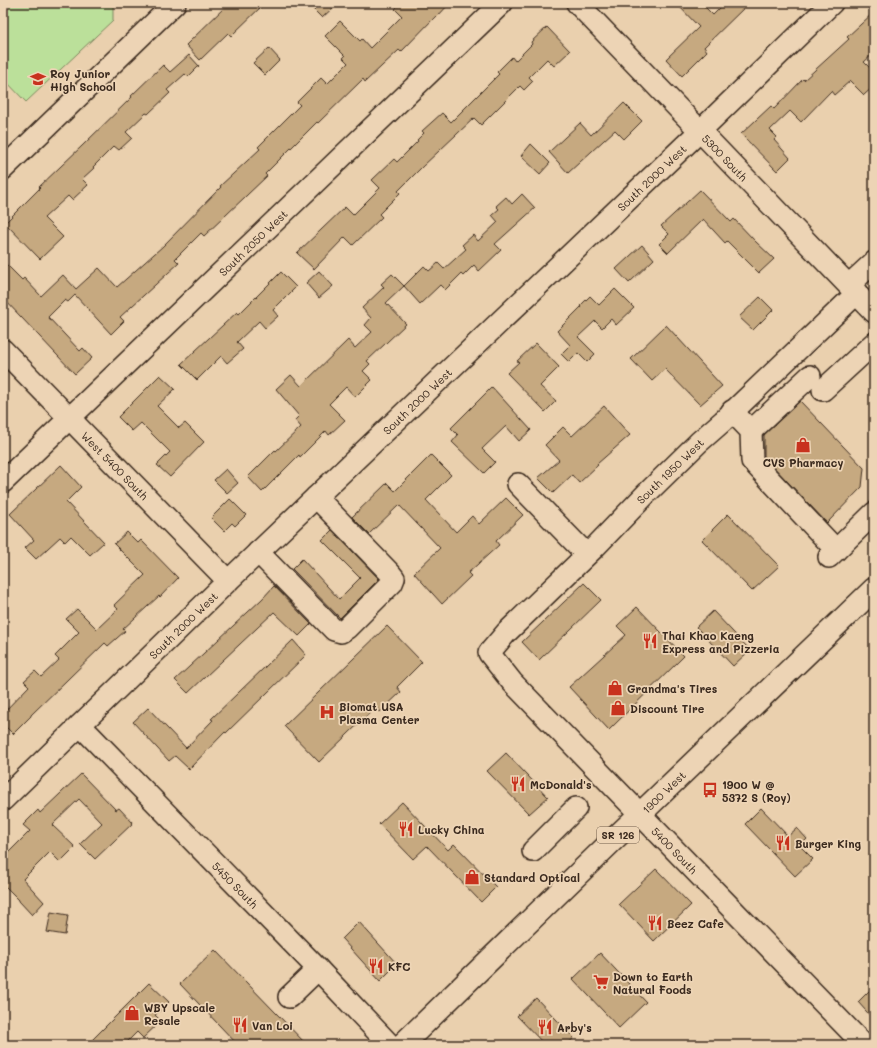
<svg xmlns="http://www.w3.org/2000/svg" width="877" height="1048" font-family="Mali,sans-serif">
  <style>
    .green { fill: #bbe09a; stroke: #7b855c }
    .building { fill: #c6a980; stroke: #3b2a1e }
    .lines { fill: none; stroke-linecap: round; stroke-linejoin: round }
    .minor-casing { stroke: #3b2a1e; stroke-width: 24 }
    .major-casing { stroke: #3b2a1e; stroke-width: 25 }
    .minor { stroke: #edd4b5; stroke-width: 21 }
    .major { stroke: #edd4b5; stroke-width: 22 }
    .labels { text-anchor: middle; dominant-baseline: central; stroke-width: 3.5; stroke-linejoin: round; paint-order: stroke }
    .shield { fill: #edd4b5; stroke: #705d4b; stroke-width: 1 }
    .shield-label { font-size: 10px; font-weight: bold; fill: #3b2a1e }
    .poi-label { font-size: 11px; font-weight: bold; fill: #3b2a1e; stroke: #edd4b5; text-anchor: start }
    .street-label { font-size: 11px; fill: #3b2a1e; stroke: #edd4b5 }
  </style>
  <rect width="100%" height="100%" fill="#ead0ae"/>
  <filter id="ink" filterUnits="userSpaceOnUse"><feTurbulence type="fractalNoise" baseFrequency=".025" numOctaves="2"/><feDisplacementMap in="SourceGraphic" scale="8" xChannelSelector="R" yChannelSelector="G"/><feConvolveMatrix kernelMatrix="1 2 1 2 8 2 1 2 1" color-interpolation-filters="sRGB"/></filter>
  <g filter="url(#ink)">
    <!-- green -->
    <path class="green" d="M3,3H113V20L26,102L3,78Z"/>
    <!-- building -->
    <g class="building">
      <path d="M229,3H265L231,36L228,33L200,60L186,45Z"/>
      <path d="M307,3H338L322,18Z"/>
      <path d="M401,3H450L437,17L436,16L401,52L399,50L365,82L363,79L318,123L317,122L265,174L267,176L204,236L201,233L175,259L179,263L120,317L124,321L111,334L75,295L68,302L65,300L48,317L80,351L83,348L92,358L75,374L3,298V261L22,280L24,278L41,296L63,275L76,289L99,268L117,287L163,246L221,187L220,186L260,149L258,147L300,105L297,102L321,78L327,84L348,63L343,58L345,56L325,36L340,21L360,41L362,39L370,48L402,16L395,9Z"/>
      <path d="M676,3H701L713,15L725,3H749L704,47L707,51L682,76L666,59L699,27Z"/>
      <path d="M874,12V53L864,62L874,72V86L864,95L850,81L834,95L831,91L801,122L790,111L770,130L777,137L774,140L790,158L777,171L741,134L771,106L774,109L803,79L804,80L849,39L847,37Z"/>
      <path d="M547,27L570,51L554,66L547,59L529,77L533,81L524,90L520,86L481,125L474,118L422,167L398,191L400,193L379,214L382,217L353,245L345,237L314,269L297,253L345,207L353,215L380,188L372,180L394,159L397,162L418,141L417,140L424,133L422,131L442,113L451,122L499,74L497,72L512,57L515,61L532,44L531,42Z"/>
      <path d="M269,48L280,60L265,75L253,63Z"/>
      <path d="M189,55L199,66L188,77L185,74L167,90L170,93L148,114L146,113L126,132L132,138L119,150L114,146L93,167L94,168L82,179L88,185L72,200L68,196L44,218L63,237L40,259L5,223L40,188L39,187L82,146L132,97L131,96L163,65L170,72Z"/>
      <path d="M624,103L642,121L624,139L615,130L568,173L549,152L580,123L591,135Z"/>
      <path d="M531,144L550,163L540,174L521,156Z"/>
      <path d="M700,190L731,222L734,219L755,241L774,259L759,273L727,241L725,243L703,219L668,253L659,244L669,234L661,226Z"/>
      <path d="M522,194L535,208L495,244L501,250L479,271L474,265L463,276L461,274L445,290L440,285L420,304L404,286L424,266L429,271L438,263L444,269L466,249L462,245L473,235L478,241L498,222L492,215L499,209L496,206L506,197L512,204Z"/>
      <path d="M642,245L654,259L629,283L616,269Z"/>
      <path d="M319,271L333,286L319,298L306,283Z"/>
      <path d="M281,272L296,287L273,310L278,316L265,328L259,321L237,342L243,349L227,363L221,356L197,380L181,364L237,312L239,314Z"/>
      <path d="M392,274L404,286L386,303L406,324L367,361L370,364L363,371L372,380L355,397L346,387L329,404L345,420L329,435L326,431L300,457L299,455L262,492L248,477L275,450L276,451L301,427L295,420L299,416L276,389L291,375L301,386L348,340L355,348L372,332L365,325L371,318L362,308L384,287L381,284Z"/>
      <path d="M615,289L634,308L616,325L611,319L602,328L595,321L578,337L595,354L587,362L578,353L569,362L561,354L570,345L557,331L581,307L580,306L590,296L599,305Z"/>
      <path d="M760,297L773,310L753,330L739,317Z"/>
      <path d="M666,325L722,386L700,405L665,369L652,381L631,359Z"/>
      <path d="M536,343L559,367L540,386L556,401L545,412L507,373L519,362L517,361Z"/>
      <path d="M160,375L175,389L157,406L179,428L185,423L204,442L170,477L157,465L170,452L141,423L132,431L118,417Z"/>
      <path d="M492,387L531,430L519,441L506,426L482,449L495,462L484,473L452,442L458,435L451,428Z"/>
      <path d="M800,401L864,468L862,487L827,523L764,457V435Z"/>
      <path d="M604,406L630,435L597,464L598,465L579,483L572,475L553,493L538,478L559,460L545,445L563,427L572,436Z"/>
      <path d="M431,455L451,475L426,500L456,532L472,516L479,524L506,498L523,515L496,541L499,545L468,573L471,576L442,604L414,573L440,548L399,505L369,534L352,517L387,483L395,491Z"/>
      <path d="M61,465L81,487L66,502L104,542L90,555L71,536L65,542L60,537L36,559L25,548L34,540L10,514Z"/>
      <path d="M226,469L238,483L227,493L214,480Z"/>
      <path d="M230,499L246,515L235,526L232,523L224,531L211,518Z"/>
      <path d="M728,514L779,566L752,591L702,540Z"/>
      <path d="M332,530L379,579L340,618L292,569L302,559L339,599L360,578L322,540Z"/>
      <path d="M127,532L138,543L141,540L178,578L160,597L159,596L123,629L125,631L108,646L105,643L31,715V716L13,734L3,724V713L29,686L24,681L35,671L41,677L59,660L55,656L79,632L66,619L77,609L97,629L118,609L114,605L145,575L114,544Z"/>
      <path d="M584,583L601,600L539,660L522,642Z"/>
      <path d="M274,586L311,624L299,636L274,612L188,693L175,680L262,599Z"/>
      <path d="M637,607L684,656L609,730L569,687L626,635L617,626Z"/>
      <path d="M713,611L750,650L733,666L696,627Z"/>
      <path d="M387,626L422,662L397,687L401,692L380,712L376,707L319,762L284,726Z"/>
      <path d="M293,640L306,655L226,733L225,732L189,769L175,756L169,761L133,722L148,708L186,748L213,720L211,719Z"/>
      <path d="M506,753L548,797L529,814L487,771Z"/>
      <path d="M81,774L116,810L119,808L133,823L95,859L80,844L102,823L79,799L52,825L75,847L60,862L50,852L23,879L44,902L32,915L19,901V900L3,884V858L30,831L23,825L38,810L40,813Z"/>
      <path d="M402,802L448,850L454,844L496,887L481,902L427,846L413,859L379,824Z"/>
      <path d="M761,808L788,836L797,828L807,839L800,846L813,859L795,876L745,824Z"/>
      <path d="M656,869L691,905L654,941L619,904Z"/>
      <path d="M51,912L68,915L65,935L47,932Z"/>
      <path d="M359,922L397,964L380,981L342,939Z"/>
      <path d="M215,950L307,1045H238L180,984Z"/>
      <path d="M600,953L646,1002L619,1028L573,979Z"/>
      <path d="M149,983L169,1002L155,1015L161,1021L143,1038L137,1032L124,1045H87Z"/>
      <path d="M874,986V1020L858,1002Z"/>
      <path d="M536,998L574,1038L566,1045H545L517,1016Z"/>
    </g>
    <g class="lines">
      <defs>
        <g id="minor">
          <path id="s1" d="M577,3L874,312"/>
          <path d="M3,169L175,3"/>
          <path d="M849,285L874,262"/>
          <path id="s2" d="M857,293L723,421L699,442L646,494L595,547L506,633L489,653L512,682L864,1045"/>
          <path id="s3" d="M3,350L228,581"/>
          <path d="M823,390L874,343"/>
          <path d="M732,411L751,431L752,461L836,550"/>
          <path d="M751,431L810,376"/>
          <path id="s4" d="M3,482L502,3"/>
          <path d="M518,484L586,554"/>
          <path d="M258,552L334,630L341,632L347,628L392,583L394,578L390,573L316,497"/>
          <path d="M829,557L874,513"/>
          <path id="s5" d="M80,725L318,969L390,1045"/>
          <path id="s6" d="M3,800L228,581L700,131L832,3"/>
          <path d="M533,851L576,808"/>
          <path d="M289,997L318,969"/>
        </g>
        <g id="major">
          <path id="s7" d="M402,1045L610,843L874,589"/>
        </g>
      </defs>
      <!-- minor casing -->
      <use href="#minor" class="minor-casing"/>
      <!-- major casing -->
      <use href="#major" class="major-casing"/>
      <!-- minor -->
      <use href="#minor" class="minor"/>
      <!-- major -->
      <use href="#major" class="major"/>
    </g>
  </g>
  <!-- icons -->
  <defs>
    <symbol id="school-bare" viewBox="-9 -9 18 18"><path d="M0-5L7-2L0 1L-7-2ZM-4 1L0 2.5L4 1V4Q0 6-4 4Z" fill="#c8321e" stroke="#edd4b5" stroke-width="2.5" paint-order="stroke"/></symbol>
    <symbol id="shop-bare" viewBox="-9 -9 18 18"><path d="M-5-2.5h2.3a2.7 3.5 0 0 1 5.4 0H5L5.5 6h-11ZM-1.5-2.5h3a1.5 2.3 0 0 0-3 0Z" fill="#c8321e" stroke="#edd4b5" stroke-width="2.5" paint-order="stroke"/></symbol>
    <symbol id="restaurant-bare" viewBox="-9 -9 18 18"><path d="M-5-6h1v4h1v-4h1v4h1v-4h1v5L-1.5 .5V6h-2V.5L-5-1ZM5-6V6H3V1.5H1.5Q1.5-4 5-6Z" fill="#c8321e" stroke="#edd4b5" stroke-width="2.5" paint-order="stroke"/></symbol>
    <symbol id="hospital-bare" viewBox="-9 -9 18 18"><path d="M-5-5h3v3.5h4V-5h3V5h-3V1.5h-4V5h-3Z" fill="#c8321e" stroke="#edd4b5" stroke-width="2.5" paint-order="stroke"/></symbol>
    <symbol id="bus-bare" viewBox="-9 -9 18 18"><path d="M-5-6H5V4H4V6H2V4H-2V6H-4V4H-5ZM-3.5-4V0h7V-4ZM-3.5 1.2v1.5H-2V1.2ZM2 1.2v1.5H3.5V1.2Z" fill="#c8321e" stroke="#edd4b5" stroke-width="2.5" paint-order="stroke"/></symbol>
    <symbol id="supermarket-bare" viewBox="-9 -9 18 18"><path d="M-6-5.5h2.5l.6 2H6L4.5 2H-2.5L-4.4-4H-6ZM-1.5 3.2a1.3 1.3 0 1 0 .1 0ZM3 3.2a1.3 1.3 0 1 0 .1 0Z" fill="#c8321e" stroke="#edd4b5" stroke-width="2.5" paint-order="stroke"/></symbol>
  </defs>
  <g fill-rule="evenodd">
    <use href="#school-bare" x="27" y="68" width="22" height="22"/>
    <use href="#shop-bare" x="792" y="434" width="22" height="22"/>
    <use href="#restaurant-bare" x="639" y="630" width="22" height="22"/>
    <use href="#shop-bare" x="604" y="677" width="22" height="22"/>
    <use href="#shop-bare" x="607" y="697" width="22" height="22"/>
    <use href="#hospital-bare" x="316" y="701" width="22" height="22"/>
    <use href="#restaurant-bare" x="507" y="773" width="22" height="22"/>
    <use href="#bus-bare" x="699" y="779" width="22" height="22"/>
    <use href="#restaurant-bare" x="395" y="818" width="22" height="22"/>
    <use href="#restaurant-bare" x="772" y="832" width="22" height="22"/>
    <use href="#shop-bare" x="461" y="866" width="22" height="22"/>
    <use href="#restaurant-bare" x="644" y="912" width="22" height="22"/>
    <use href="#restaurant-bare" x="365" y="955" width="22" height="22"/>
    <use href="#supermarket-bare" x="590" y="971" width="22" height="22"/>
    <use href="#shop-bare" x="121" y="1002" width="22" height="22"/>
    <use href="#restaurant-bare" x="229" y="1014" width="22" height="22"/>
    <use href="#restaurant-bare" x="534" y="1016" width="22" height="22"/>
  </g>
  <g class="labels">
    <!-- shield labels -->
    <rect class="shield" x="597" y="827" width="42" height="16" rx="3"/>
    <g class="shield-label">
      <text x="618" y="835">SR 126</text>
    </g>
    <!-- poi labels -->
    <g class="poi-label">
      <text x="50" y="73">Roy Junior<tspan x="50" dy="13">High School</tspan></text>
      <text x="803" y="462" text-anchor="middle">CVS Pharmacy</text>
      <text x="662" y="635">Thai Khao Kaeng<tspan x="662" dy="13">Express and Pizzeria</tspan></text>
      <text x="627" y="688">Grandma's Tires</text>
      <text x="339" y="706">Biomat USA<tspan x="339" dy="13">Plasma Center</tspan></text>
      <text x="630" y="708">Discount Tire</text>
      <text x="530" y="784">McDonald's</text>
      <text x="722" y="784">1900 W @<tspan x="722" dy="13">5372 S (Roy)</tspan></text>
      <text x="418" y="829">Lucky China</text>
      <text x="795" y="843">Burger King</text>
      <text x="484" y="877">Standard Optical</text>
      <text x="667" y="923">Beez Cafe</text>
      <text x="388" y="966">KFC</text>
      <text x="613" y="976">Down to Earth<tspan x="613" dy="13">Natural Foods</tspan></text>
      <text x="144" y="1007">WBY Upscale<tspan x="144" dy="13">Resale</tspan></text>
      <text x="252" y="1025">Van Loi</text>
      <text x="557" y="1027">Arby's</text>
    </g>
    <!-- street labels -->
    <g class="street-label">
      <text stroke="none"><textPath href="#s1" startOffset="214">5300 South</textPath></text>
      <text stroke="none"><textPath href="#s6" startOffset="899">South 2000 West</textPath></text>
      <text stroke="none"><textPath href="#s4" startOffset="346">South 2050 West</textPath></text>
      <text stroke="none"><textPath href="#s6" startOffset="575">South 2000 West</textPath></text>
      <text stroke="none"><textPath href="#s3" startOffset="161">West 5400 South</textPath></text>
      <text transform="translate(670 471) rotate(-44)">South 1950 West</text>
      <text stroke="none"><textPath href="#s6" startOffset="251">South 2000 West</textPath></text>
      <text stroke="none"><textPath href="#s7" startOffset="364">1900 West</textPath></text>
      <text stroke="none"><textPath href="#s2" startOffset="786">5400 South</textPath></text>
      <text stroke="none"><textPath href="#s5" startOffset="223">5450 South</textPath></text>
    </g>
  </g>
  <!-- margin -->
  <rect width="877" height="1048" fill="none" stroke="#edd4b5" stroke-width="16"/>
  <rect x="8" y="8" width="861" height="1032" fill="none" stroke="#3b2a1e" stroke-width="1.5" filter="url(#ink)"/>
</svg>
